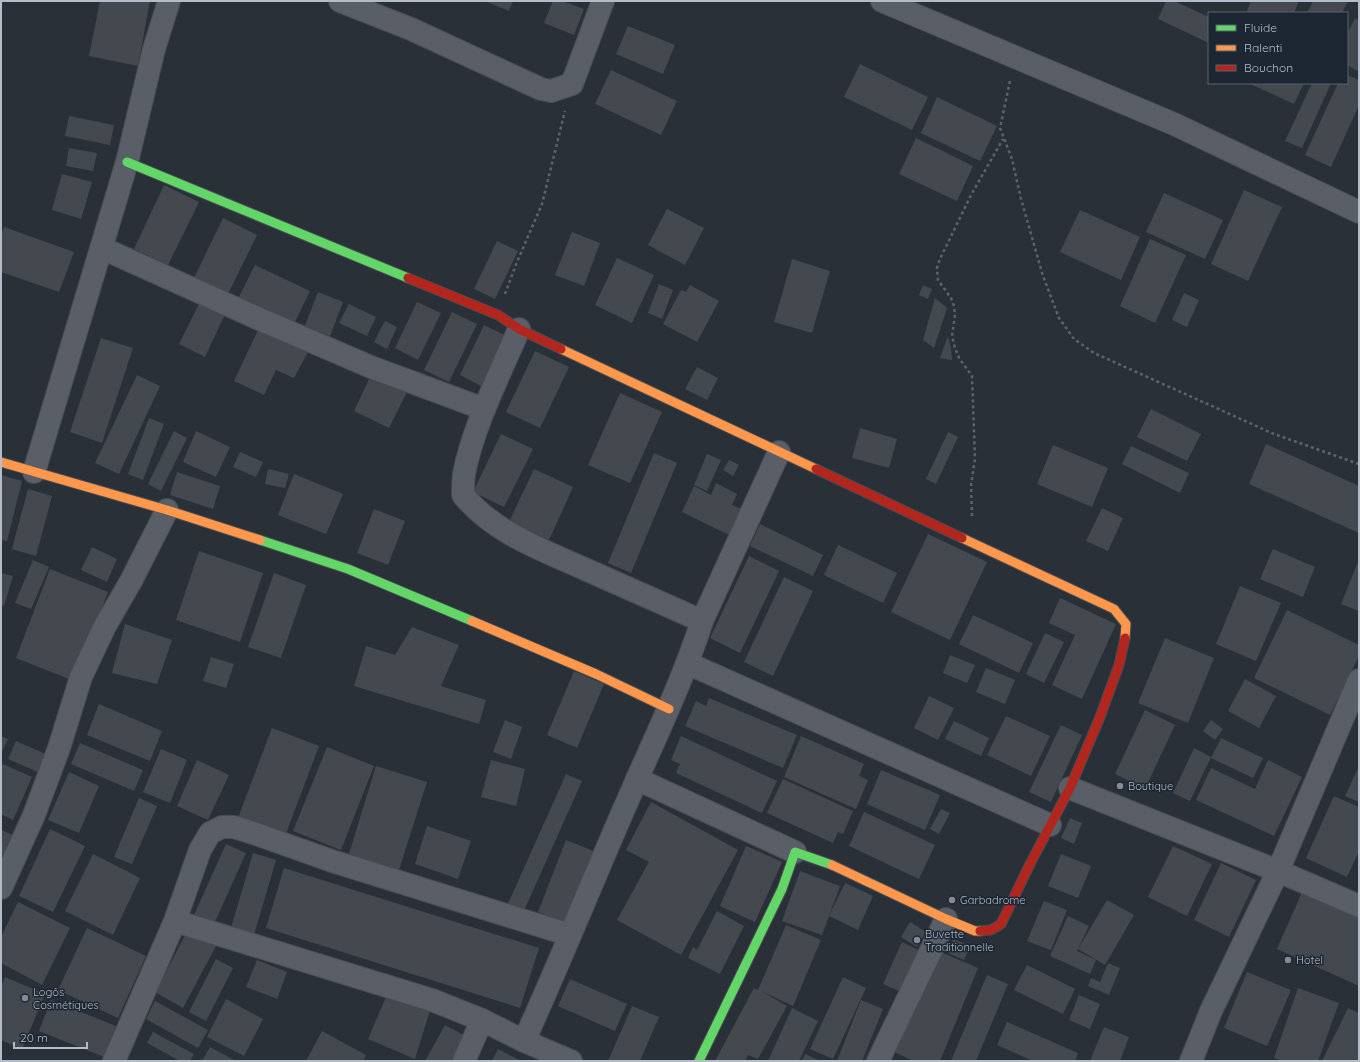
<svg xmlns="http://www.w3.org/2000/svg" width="1360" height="1062" font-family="Quicksand,sans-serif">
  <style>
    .building { fill: #444950 }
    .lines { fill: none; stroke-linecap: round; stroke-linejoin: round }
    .street-casing { stroke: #484c53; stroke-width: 24 }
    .fast-casing { stroke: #484c53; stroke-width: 11 }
    .slow-casing { stroke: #484c53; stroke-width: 11 }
    .jam-casing { stroke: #484c53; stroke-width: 11 }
    .path { stroke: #5d636a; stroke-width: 2.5; stroke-dasharray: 3 3; stroke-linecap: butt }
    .street { stroke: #5a5e66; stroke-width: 22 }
    .fast { stroke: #63d668; stroke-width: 9 }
    .slow { stroke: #ff974d; stroke-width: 9 }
    .jam { stroke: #b3261e; stroke-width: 9 }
    .poi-dot { fill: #848b96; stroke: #1d2633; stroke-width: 1.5 }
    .labels { text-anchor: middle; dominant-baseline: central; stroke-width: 3; stroke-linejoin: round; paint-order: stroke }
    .poi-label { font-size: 11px; fill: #b4bcc9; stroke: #1d2633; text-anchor: start }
  </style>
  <rect width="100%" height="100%" fill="#2a3038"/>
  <!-- building -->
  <g class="building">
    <path d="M100,1H150L138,66L89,56Z"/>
    <path d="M485,1H513L509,11Z"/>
    <path d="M553,1H562L584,9L574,35L544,23Z"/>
    <path d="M1166,1H1174L1209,17V43L1158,19Z"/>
    <path d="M1251,1H1299L1294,13H1246Z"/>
    <path d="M1313,1H1348L1342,13H1307Z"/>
    <path d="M1355,18L1359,21V68L1357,71L1347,65V34Z"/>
    <path d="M628,26L675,45L663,74L616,54Z"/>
    <path d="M860,64L928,97L912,130L844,97Z"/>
    <path d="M611,70L677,101L661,135L595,104Z"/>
    <path d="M1347,75L1359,80V105L1331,167L1305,155L1338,83H1347Z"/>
    <path d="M1248,83H1304L1294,104Z"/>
    <path d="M1312,83H1331L1302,148L1285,141Z"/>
    <path d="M937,97L997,126L980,161L921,133Z"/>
    <path d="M69,116L114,125L110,145L65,136Z"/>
    <path d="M916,138L973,166L957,201L899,174Z"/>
    <path d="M69,148L97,153L93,171L66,166Z"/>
    <path d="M62,174L92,182L81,219L52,210Z"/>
    <path d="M164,185L199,202L168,265L134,249Z"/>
    <path d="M1244,190L1282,207L1248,281L1211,264Z"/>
    <path d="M1164,193L1223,220L1205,259L1146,232Z"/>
    <path d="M667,209L704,228L685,265L648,245Z"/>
    <path d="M1080,210L1140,237L1121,280L1060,252Z"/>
    <path d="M223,218L257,235L228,294L194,278Z"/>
    <path d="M4,227L74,252L59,292L1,272V236Z"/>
    <path d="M572,232L600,243L584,286L555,275Z"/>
    <path d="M1150,239L1186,255L1155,323L1120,306Z"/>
    <path d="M497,241L518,251L495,299L474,289Z"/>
    <path d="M617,258L654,275L632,323L595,305Z"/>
    <path d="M792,259L830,271L812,333L774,322Z"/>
    <path d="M255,265L310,291L293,326L238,299Z"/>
    <path d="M659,284L673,290L662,319L648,313Z"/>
    <path d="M690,285L719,301L697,342L663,324L681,290L686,292Z"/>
    <path d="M923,285L932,289L928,299L919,295Z"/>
    <path d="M318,292L343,302L330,336L305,326Z"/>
    <path d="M1184,293L1199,300L1187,327L1172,320Z"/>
    <path d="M935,298L947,308L934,348L923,340Z"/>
    <path d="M200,302L225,314L205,357L179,344Z"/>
    <path d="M417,302L441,313L418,360L395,348Z"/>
    <path d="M349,304L376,317L367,336L339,323Z"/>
    <path d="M452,312L477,324L449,382L424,370Z"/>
    <path d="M385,321L397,327L387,349L374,342Z"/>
    <path d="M484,325L509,337L485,388L460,375Z"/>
    <path d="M259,328L310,348L294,378L276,370L264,395L234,381Z"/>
    <path d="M948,336L951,349L952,360L940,358Z"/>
    <path d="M101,338L133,348L102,443L70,432Z"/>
    <path d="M535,351L569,367L540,428L506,412Z"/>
    <path d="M697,367L718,378L707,400L685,389Z"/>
    <path d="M137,375L160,386L119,474L95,463Z"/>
    <path d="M371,375L407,392L389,428L354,411Z"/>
    <path d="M620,393L662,412L630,483L588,465Z"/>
    <path d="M1151,409L1201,434L1187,461L1137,437Z"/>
    <path d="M149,418L164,424L143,480L128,474Z"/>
    <path d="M860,428L897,439L889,468L852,458Z"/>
    <path d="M174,431L187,438L161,491L148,484Z"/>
    <path d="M196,431L230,447L216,477L183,462Z"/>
    <path d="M948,432L958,437L936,484L926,479Z"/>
    <path d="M501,434L533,449L504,507L473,492Z"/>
    <path d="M1266,444L1359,486V533L1249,484Z"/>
    <path d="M1053,445L1108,468L1092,507L1037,484Z"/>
    <path d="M1131,446L1189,473L1180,493L1122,464Z"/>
    <path d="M240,452L263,462L256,477L233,467Z"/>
    <path d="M654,453L677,463L631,573L608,563Z"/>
    <path d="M707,454L721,460L707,491L694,485Z"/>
    <path d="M729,460L739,465L733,476L723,470Z"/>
    <path d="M268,469L289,474L285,488L265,484Z"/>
    <path d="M534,469L573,487L549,540L509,522Z"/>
    <path d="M177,472L220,486L213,509L170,495Z"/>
    <path d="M294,474L343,494L326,534L278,515Z"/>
    <path d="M1,475L22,481L7,541L1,540Z"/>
    <path d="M716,483L737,494L732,505L741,509L729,535L682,512L694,486L711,495Z"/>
    <path d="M28,489L52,496L36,556L12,549Z"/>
    <path d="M1102,508L1123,518L1108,551L1086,541Z"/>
    <path d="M374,509L405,521L388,565L357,553Z"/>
    <path d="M760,524L823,555L813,576L750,546Z"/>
    <path d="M928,534L987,562L950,640L891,612Z"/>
    <path d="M838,545L897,573L883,603L824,575Z"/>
    <path d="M92,547L117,559L107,582L81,570Z"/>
    <path d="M1273,549L1315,567L1303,597L1260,579Z"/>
    <path d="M199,551L263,573L240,642L176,620Z"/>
    <path d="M749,556L779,571L740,653L710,638Z"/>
    <path d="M33,560L49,567L31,609L15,603Z"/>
    <path d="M1358,562L1359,563V611L1341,604Z"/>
    <path d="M50,569L108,592L74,681L16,658Z"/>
    <path d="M1,573L13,576L4,606L1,605Z"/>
    <path d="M274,573L306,585L281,658L248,647Z"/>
    <path d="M784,577L813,591L773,676L744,662Z"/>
    <path d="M1240,586L1281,603L1256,661L1216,644Z"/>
    <path d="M1060,598L1116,624L1082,699L1052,685L1075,635L1049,623Z"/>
    <path d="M1287,610L1359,645V656L1330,715L1254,678Z"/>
    <path d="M973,615L1033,643L1019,673L959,644Z"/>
    <path d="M125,624L172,640L157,684L112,673Z"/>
    <path d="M412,627L459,645L441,686L486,700L479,724L354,686L366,646L395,655Z"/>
    <path d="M1045,633L1064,642L1044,683L1026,674Z"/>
    <path d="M1165,638L1214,658L1188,723L1138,703Z"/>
    <path d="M950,655L975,665L967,683L943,673Z"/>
    <path d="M211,657L234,664L226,688L203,681Z"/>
    <path d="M986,668L1015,680L1005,704L976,692Z"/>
    <path d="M574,671L604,684L577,748L547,735Z"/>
    <path d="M1245,679L1276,696L1259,728L1228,711Z"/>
    <path d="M929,696L954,708L938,740L914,728Z"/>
    <path d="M709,698L797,735L783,768L685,726L696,701L706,706Z"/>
    <path d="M99,704L162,731L150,761L87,735Z"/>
    <path d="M1145,710L1175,725L1145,789L1115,774Z"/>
    <path d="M1006,716L1050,736L1031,776L987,755Z"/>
    <path d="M505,720L522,727L511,759L493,752Z"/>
    <path d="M1211,720L1223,729L1215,740L1203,731Z"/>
    <path d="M954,721L989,738L981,756L945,739Z"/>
    <path d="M1061,725L1082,735L1051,802L1029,792Z"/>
    <path d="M272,728L319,746L285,836L238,818Z"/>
    <path d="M1,736L8,739L1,754Z"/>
    <path d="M681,736L777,781L762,813L676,773L680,764L671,760Z"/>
    <path d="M801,736L864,764L859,776L868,780L856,809L784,777Z"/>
    <path d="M1221,738L1263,758L1253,778L1211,758Z"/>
    <path d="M16,741L50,756L42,774L8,759Z"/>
    <path d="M80,743L143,770L134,791L71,764Z"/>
    <path d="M327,747L374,766L341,850L293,831Z"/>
    <path d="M1194,748L1211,757L1190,801L1173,793Z"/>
    <path d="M161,749L187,760L170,803L143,792Z"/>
    <path d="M197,760L229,775L208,820L177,806Z"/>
    <path d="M491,760L525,769L516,806L481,797Z"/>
    <path d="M1268,760L1302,777L1274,836L1196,800L1211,768L1255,789Z"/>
    <path d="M3,764L32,777L13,820L1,814V767Z"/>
    <path d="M376,766L427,782L398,873L348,857Z"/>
    <path d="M1359,766V802L1345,796Z"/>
    <path d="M881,770L940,795L925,830L867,804Z"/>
    <path d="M69,772L99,786L79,833L48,820Z"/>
    <path d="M566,774L582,781L523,913L507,906Z"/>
    <path d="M783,779L853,811L843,834L838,832L833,843L767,813Z"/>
    <path d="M1334,796L1359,807V851L1347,877L1306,858Z"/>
    <path d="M139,798L157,806L132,864L114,857Z"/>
    <path d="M651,802L738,850L681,955L617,920L649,862L626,850Z"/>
    <path d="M941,809L950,813L939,834L930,829Z"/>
    <path d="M864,812L935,845L919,879L849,846Z"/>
    <path d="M1070,818L1082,823L1074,844L1061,838Z"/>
    <path d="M427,826L471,841L458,879L415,864Z"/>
    <path d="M50,829L85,846L53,912L19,896Z"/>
    <path d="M1,830L13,835L1,865Z"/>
    <path d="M566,840L596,852L567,924L538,912Z"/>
    <path d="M226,844L246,853L214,924L194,915Z"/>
    <path d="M746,846L782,862L755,922L720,906Z"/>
    <path d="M1173,846L1212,864L1187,916L1148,897Z"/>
    <path d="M253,853L276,860L254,935L231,928Z"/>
    <path d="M93,854L140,878L113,935L65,911Z"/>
    <path d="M1061,854L1091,866L1078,898L1048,886Z"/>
    <path d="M1221,863L1256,880L1229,937L1194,920Z"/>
    <path d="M284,868L539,948L520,1008L266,928Z"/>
    <path d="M800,871L840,886L822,935L782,921Z"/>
    <path d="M845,883L873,896L858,930L829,916Z"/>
    <path d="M1303,890L1359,916V986L1277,949Z"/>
    <path d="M1107,900L1134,915L1105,965L1078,949Z"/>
    <path d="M1044,901L1067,910L1051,950L1027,941Z"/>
    <path d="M18,902L70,928L42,985L1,963V937Z"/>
    <path d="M717,911L744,926L720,974L688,958L693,947L697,950Z"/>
    <path d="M1068,916L1089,926L1076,953L1077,951L1096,960L1090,974L1050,956Z"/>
    <path d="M910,922L926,932L917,947L901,937Z"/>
    <path d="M786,925L821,940L793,1006L761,991L787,1006L758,1059L748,1055L745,1061H715L754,988L758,990Z"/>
    <path d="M87,928L146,956L118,1018L58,990Z"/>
    <path d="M188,930L216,946L183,1008L155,992Z"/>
    <path d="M953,939L970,946L964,960L948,953Z"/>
    <path d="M902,942L920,951L901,992L883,984Z"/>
    <path d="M936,950L978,968L940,1061H914L894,1052Z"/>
    <path d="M216,959L233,968L206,1021L189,1012Z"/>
    <path d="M257,960L287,972L277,999L246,987Z"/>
    <path d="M1108,963L1120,968L1109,995L1088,986L1091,978L1100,982Z"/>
    <path d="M1027,965L1075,989L1063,1014L1014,990Z"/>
    <path d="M1247,972L1291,990L1267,1046L1224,1028Z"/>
    <path d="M987,975L1008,984L976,1061H951Z"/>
    <path d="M5,977L45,994L22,1049L1,1040V987Z"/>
    <path d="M843,977L866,988L833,1059L810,1049Z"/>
    <path d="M570,979L627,1004L615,1031L558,1006Z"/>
    <path d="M1298,988L1339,1003L1318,1061H1283L1274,1058Z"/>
    <path d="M389,990L432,1004L415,1059L368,1039Z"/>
    <path d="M1079,995L1100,1004L1090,1029L1069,1020Z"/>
    <path d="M226,999L263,1019L244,1056L207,1037Z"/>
    <path d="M51,1000L116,1026L104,1057L39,1031Z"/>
    <path d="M861,1000L883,1009L862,1061H837Z"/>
    <path d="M155,1001L208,1030L198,1048L146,1019Z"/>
    <path d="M632,1006L659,1017L640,1061H608Z"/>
    <path d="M792,1008L818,1021L799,1061H768Z"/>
    <path d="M1348,1008L1359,1013V1061H1322Z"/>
    <path d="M1007,1022L1078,1053L1075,1061H1033L997,1045Z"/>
    <path d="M445,1025L471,1039L459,1061H425Z"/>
    <path d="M1104,1027L1129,1037L1120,1061H1090Z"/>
    <path d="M322,1031L366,1055L363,1061H306Z"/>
    <path d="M153,1032L194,1054L190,1061H180L147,1043Z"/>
    <path d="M210,1047L236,1061H202Z"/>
    <path d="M498,1049L521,1061H492Z"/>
    <path d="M805,1054L820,1061H802Z"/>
  </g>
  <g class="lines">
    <defs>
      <g id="street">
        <path d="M340,1L411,29L541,89L551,91L572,84L603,1"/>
        <path d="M882,1L1174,124L1359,212"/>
        <path d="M102,248L257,318L371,367L484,409"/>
        <path d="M519,329C500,374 473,426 464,474C463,481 463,488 463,495C494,533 543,550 587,570C626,587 664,604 702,621"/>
        <path d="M34,472L127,162L154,49L169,1"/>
        <path d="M687,663L1050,825"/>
        <path d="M637,779L795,852"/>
        <path d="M1070,788L1278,871L1359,906"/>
        <path d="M1,888L34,815L59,748L81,677L105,626L131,581L167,510"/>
        <path d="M175,921L432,1000L482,1020L524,1041L571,1061"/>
        <path d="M524,1041C560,962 592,882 627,802C653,742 682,683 702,621L779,452"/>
        <path d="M114,1061L175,921L200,850L210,833L222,827H234L256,834L332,861L570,935"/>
        <path d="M464,1061L482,1020"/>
        <path d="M878,1061L946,919"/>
        <path d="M1191,1061L1211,1011L1278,871L1359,680"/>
      </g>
      <g id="fast">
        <path d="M127,162L408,278"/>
        <path d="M260,540L348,569L472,621"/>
        <path d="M699,1061L782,889L795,852L832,865"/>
      </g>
      <g id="slow">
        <path d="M561,349L816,469"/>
        <path d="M1,462L167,510L260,540"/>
        <path d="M962,538L1114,609L1126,624L1125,638"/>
        <path d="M472,621L596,674L669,709"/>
        <path d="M832,865L946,919L975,931H980"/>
      </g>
      <g id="jam">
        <path d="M408,278L498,315L519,329L561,349"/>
        <path d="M816,469L962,538"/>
        <path d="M980,931L991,930L1001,924L1030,864L1070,788L1100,717L1119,665L1125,638"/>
      </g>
    </defs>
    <!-- street casing -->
    <use href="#street" class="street-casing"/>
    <!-- fast casing -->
    <use href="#fast" class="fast-casing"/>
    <!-- slow casing -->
    <use href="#slow" class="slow-casing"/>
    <!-- jam casing -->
    <use href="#jam" class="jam-casing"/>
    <!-- path -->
    <g class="path">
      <path d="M1010,81L1000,128L1012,159L1021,199L1043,276L1059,318L1074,339L1094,353L1274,434L1359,464"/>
      <path d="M505,294L517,262L542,204L565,111"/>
      <path d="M972,516L971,485L975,459L972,376L959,358L955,348L952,336L955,315L954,306L951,298L938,280L937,268L940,259L971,195L1003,139"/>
    </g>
    <!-- street -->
    <use href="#street" class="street"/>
    <!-- fast -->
    <use href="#fast" class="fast"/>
    <!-- slow -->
    <use href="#slow" class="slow"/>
    <!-- jam -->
    <use href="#jam" class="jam"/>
  </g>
  <!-- markers -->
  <g class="poi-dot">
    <circle cx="1120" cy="786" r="4"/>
    <circle cx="952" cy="900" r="4"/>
    <circle cx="917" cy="940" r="4"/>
    <circle cx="1288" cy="960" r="4"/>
    <circle cx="25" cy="998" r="4"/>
  </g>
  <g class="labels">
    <!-- poi labels -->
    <g class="poi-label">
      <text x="1128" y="786">Boutique</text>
      <text x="960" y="900">Garbadrome</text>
      <text x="925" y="934">Buvette<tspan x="925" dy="13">Traditionnelle</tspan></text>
      <text x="1296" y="960">Hotel</text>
      <text x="33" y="992">Logôs<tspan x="33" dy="13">Cosmétiques</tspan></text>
    </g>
  </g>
  <!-- border -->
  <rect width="1360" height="1062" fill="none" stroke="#b4bcc9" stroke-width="4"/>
  <!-- legend -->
  <rect x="1208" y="12" width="140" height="72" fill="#1d2633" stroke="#59626f"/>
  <rect x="1216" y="25" width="20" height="6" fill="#63d668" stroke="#59626f"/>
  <text x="1244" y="32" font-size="12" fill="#b4bcc9">Fluide</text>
  <rect x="1216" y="45" width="20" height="6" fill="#ff974d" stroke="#59626f"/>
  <text x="1244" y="52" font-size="12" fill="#b4bcc9">Ralenti</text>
  <rect x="1216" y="65" width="20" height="6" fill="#b3261e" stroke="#59626f"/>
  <text x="1244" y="72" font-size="12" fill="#b4bcc9">Bouchon</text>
  <!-- scale -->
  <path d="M14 1042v6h73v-6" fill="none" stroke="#b4bcc9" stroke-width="2"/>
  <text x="20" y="1042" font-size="12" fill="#b4bcc9" stroke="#1d2633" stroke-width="3" paint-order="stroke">20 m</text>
</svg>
